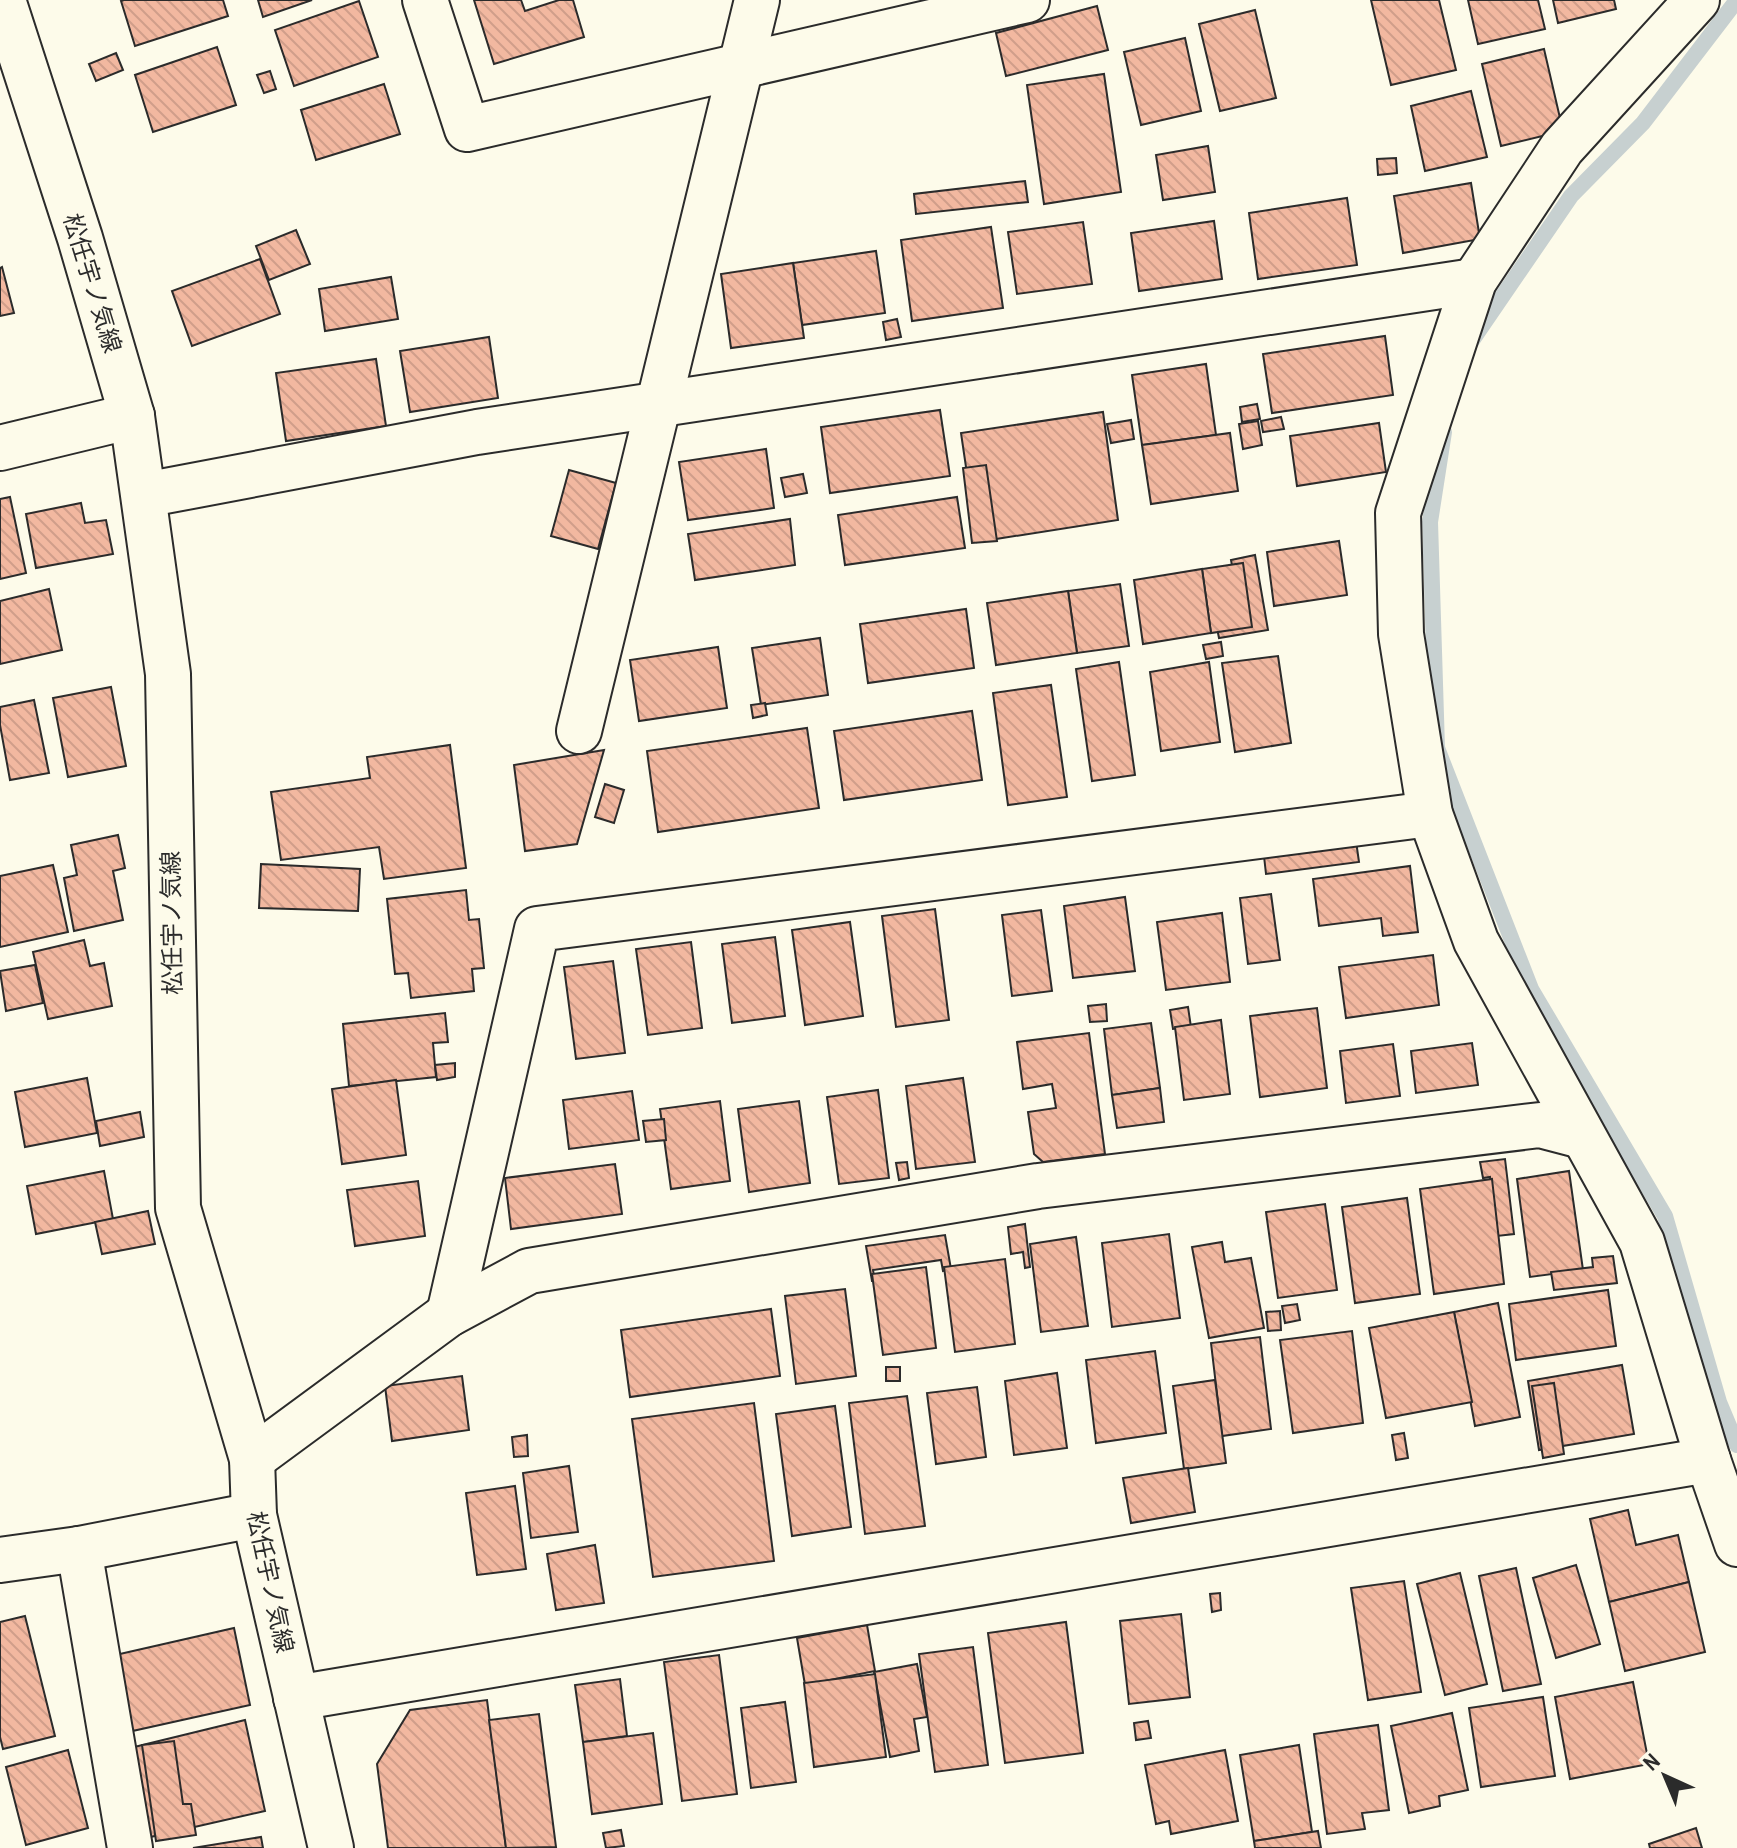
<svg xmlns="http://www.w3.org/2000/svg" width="1737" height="1848" font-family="'Archivo Narrow','Noto Sans JP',sans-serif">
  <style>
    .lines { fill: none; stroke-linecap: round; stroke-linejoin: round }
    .stream { stroke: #c7d0d0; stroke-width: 16 }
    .building { fill: url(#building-back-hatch); stroke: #2b2b2b; stroke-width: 2 }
    .street-casing { stroke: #2b2b2b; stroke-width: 48 }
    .primary-casing { stroke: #2b2b2b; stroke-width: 48 }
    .street { stroke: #fdfbea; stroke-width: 44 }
    .primary { stroke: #fdfbea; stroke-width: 44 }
    .labels { text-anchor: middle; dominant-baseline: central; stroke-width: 6; stroke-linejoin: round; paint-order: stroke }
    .street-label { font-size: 24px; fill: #2b2b2b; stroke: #fdfbea }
  </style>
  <defs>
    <pattern id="building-back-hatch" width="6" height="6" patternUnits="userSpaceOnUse" patternTransform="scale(2)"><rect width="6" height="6" fill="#f2b8a0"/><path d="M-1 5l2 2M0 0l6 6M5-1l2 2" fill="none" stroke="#d09e8a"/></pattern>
  </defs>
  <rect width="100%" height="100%" fill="#fdfbea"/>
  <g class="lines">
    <!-- stream -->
    <g class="stream">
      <path d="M1471,342L1571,196L1643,123L1737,0"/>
      <path d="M1444,432L1430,522L1437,748L1531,989L1665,1216L1719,1402L1737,1445"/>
    </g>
  </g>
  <!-- building -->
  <g class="building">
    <path d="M124,0H223L228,16L135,46L121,1Z"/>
    <path d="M258,0H312L263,17Z"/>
    <path d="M474,0H521L525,11L559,0H573L584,37L494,64Z"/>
    <path d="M1371,0H1439L1456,70L1391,85Z"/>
    <path d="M1468,0H1538L1545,29L1478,44Z"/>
    <path d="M1553,0H1614L1616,9L1558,23Z"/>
    <path d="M359,1L378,57L294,86L275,30Z"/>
    <path d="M1097,6L1108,50L1006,76L996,33Z"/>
    <path d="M1255,10L1276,98L1220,111L1199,24Z"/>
    <path d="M1185,38L1201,111L1141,125L1124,52Z"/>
    <path d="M217,47L236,105L153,132L135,75Z"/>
    <path d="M1544,49L1563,131L1501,146L1482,64Z"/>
    <path d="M116,53L123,70L96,81L89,64Z"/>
    <path d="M270,71L276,89L264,93L257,75Z"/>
    <path d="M1104,74L1121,192L1044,204L1027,85Z"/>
    <path d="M384,84L400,134L316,160L301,110Z"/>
    <path d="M1471,91L1487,157L1425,171L1411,106Z"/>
    <path d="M1208,146L1215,192L1163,200L1156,155Z"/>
    <path d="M1396,158L1397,173L1378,175L1377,159Z"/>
    <path d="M1025,181L1028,202L916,214L914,194Z"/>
    <path d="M1471,183L1480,239L1403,253L1394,196Z"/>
    <path d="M1347,198L1357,265L1258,279L1249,213Z"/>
    <path d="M1214,221L1222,279L1139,291L1131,233Z"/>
    <path d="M1083,222L1092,284L1017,294L1008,232Z"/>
    <path d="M991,227L1003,308L912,321L901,240Z"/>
    <path d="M296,230L310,264L269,280L256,246Z"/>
    <path d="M876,251L885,313L802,325L793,263Z"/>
    <path d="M260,259L280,314L192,346L172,291Z"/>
    <path d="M793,263L804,338L731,348L721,274Z"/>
    <path d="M2,267L14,313L0,316V268Z"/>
    <path d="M391,277L398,319L325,331L319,289Z"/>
    <path d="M897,319L901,337L886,340L883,322Z"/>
    <path d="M1385,336L1393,395L1272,413L1263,354Z"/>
    <path d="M489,337L498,398L410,412L400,351Z"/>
    <path d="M376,359L386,426L286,441L276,373Z"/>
    <path d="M1206,364L1216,435L1142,445L1132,375Z"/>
    <path d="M1257,404L1260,419L1242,422L1240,407Z"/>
    <path d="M940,410L950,476L830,493L821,427Z"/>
    <path d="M1103,412L1118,520L977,542L961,433Z"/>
    <path d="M1281,417L1284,429L1263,432L1261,421Z"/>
    <path d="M1131,420L1134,439L1111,443L1107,424Z"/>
    <path d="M1258,421L1262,445L1243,449L1239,424Z"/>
    <path d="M1379,423L1386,472L1297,486L1290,436Z"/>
    <path d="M1230,433L1238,491L1151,504L1142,445Z"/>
    <path d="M766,449L774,508L688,520L679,462Z"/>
    <path d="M986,465L997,541L972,543L963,468Z"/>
    <path d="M569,470L616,483L598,549L551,536Z"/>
    <path d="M803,474L807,493L785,497L781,478Z"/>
    <path d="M10,497L26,573L0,579V499Z"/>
    <path d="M957,497L965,548L845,565L838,515Z"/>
    <path d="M81,503L85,523L106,520L113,554L36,568L26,514Z"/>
    <path d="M790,519L795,565L695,580L688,534Z"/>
    <path d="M1339,541L1347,595L1274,606L1267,552Z"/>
    <path d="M1255,555L1268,630L1219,638L1217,628L1243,623L1231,560Z"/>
    <path d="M1243,563L1252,627L1211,633L1202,569Z"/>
    <path d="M1202,569L1211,633L1143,644L1134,580Z"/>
    <path d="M1120,584L1129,646L1077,653L1068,591Z"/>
    <path d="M49,589L62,650L0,664V601Z"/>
    <path d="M1068,591L1077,653L996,665L987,603Z"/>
    <path d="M966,609L974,668L868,683L860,624Z"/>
    <path d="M820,638L828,695L761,705L752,648Z"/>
    <path d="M1221,642L1223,656L1206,659L1203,645Z"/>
    <path d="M718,647L727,708L639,721L630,660Z"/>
    <path d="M1278,656L1291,743L1235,752L1222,663Z"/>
    <path d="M1119,662L1135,775L1092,781L1076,669Z"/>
    <path d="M1209,662L1220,742L1161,751L1150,672Z"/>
    <path d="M1051,685L1067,797L1008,805L993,693Z"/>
    <path d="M111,687L126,766L68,777L53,698Z"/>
    <path d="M34,700L49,773L10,780L0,725V707Z"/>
    <path d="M765,703L767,715L753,718L751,705Z"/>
    <path d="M972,711L982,780L844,800L834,731Z"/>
    <path d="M807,728L819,808L658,832L647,751Z"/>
    <path d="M450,745L466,868L384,879L379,847L281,860L271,792L370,778L367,757Z"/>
    <path d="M604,750L577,844L525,851L514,765Z"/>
    <path d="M605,784L624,790L614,823L595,817Z"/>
    <path d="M1355,834L1359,862L1266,874L1263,847Z"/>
    <path d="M118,835L125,868L113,871L123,920L74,931L64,878L77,875L71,845Z"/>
    <path d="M261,864L360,869L358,911L259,908Z"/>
    <path d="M53,865L68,932L0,947V876Z"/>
    <path d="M1410,866L1418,932L1383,936L1381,918L1319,926L1313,879Z"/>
    <path d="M466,890L469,920L479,919L484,968L472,969L474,991L411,998L408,973L395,974L387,899Z"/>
    <path d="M1271,894L1280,960L1248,964L1240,898Z"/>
    <path d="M1125,897L1135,971L1073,978L1064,906Z"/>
    <path d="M935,909L949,1020L896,1027L882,916Z"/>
    <path d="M1041,910L1052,991L1012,996L1002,915Z"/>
    <path d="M1222,913L1230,982L1166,990L1157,922Z"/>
    <path d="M850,922L863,1016L805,1025L792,930Z"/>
    <path d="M775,937L785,1016L732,1023L722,944Z"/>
    <path d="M84,940L90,966L104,963L112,1006L48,1019L33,952Z"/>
    <path d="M691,942L702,1028L648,1035L636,949Z"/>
    <path d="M1433,955L1439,1005L1346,1018L1339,967Z"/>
    <path d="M613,961L625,1053L576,1059L564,967Z"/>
    <path d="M35,965L43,1003L6,1011L0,971Z"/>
    <path d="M1106,1004L1107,1021L1090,1022L1088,1006Z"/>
    <path d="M1188,1007L1191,1027L1173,1029L1170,1010Z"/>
    <path d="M1317,1008L1327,1088L1260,1097L1250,1016Z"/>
    <path d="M445,1013L448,1042L433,1043L436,1077L349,1086L343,1024Z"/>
    <path d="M1221,1020L1230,1094L1184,1100L1175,1027Z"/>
    <path d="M1151,1023L1160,1088L1112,1095L1104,1029Z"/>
    <path d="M1089,1033L1105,1154L1043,1162L1034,1154L1028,1112L1056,1108L1052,1084L1023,1089L1017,1042Z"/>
    <path d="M1472,1043L1478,1085L1416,1093L1411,1051Z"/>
    <path d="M1393,1044L1400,1096L1346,1103L1340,1051Z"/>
    <path d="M455,1063V1077L437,1080L435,1065Z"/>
    <path d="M87,1078L97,1133L25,1147L15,1092Z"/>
    <path d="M963,1078L975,1162L916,1169L906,1086Z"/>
    <path d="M396,1080L406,1155L342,1164L332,1089Z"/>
    <path d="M1160,1088L1164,1122L1117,1128L1112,1095Z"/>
    <path d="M878,1090L889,1178L839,1184L827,1097Z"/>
    <path d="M632,1091L639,1140L569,1149L563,1100Z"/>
    <path d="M720,1101L730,1181L671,1189L660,1109Z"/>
    <path d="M799,1101L810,1183L749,1192L738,1109Z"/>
    <path d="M140,1112L144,1137L100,1146L96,1121Z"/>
    <path d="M664,1119L666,1140L646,1142L643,1121Z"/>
    <path d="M1505,1159L1514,1234L1497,1236L1490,1177L1483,1178L1480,1162Z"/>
    <path d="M907,1162L909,1178L899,1180L896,1163Z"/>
    <path d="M615,1164L622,1214L511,1229L505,1178Z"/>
    <path d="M104,1171L113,1219L36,1234L27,1186Z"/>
    <path d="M1569,1171L1583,1270L1530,1277L1517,1179Z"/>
    <path d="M1492,1179L1504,1284L1434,1294L1420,1189Z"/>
    <path d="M418,1181L425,1236L355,1246L347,1190Z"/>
    <path d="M1407,1198L1420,1294L1355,1303L1342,1207Z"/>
    <path d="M1325,1204L1337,1290L1278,1298L1266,1212Z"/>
    <path d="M148,1211L155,1244L102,1254L95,1222Z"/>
    <path d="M1025,1224L1030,1267L1025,1268L1023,1252L1011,1254L1008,1227Z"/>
    <path d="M1169,1234L1180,1318L1112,1327L1102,1243Z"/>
    <path d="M945,1235L951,1269L943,1271L941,1260L873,1270L875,1281H872L866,1246Z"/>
    <path d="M1076,1237L1088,1326L1041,1332L1030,1244Z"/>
    <path d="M1222,1242L1225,1262L1251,1258L1264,1328L1209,1338L1192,1247Z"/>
    <path d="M1613,1256L1617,1283L1554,1290L1551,1272L1593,1267L1592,1258Z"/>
    <path d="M1005,1259L1015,1344L955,1352L944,1267Z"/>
    <path d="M926,1267L936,1348L883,1355L872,1274Z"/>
    <path d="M845,1289L856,1376L796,1384L785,1296Z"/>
    <path d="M1608,1290L1616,1346L1516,1360L1509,1304Z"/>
    <path d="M1498,1303L1520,1417L1475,1426L1454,1312Z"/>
    <path d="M1297,1304L1300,1320L1285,1323L1282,1306Z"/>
    <path d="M771,1309L780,1376L630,1397L621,1330Z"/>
    <path d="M1280,1311L1281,1330L1268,1331L1266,1312Z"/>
    <path d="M1454,1312L1472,1402L1386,1418L1369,1328Z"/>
    <path d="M1352,1331L1363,1423L1293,1433L1280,1340Z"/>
    <path d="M1260,1337L1271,1429L1222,1436L1211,1343Z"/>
    <path d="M1155,1351L1166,1433L1096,1443L1086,1360Z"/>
    <path d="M1622,1365L1634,1434L1539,1450L1528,1381Z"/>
    <rect x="886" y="1367" width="14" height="14"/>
    <path d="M1057,1373L1067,1448L1014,1455L1005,1381Z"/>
    <path d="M462,1376L469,1430L392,1441L385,1386Z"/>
    <path d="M1215,1380L1226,1463L1184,1469L1173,1386Z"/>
    <path d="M1554,1383L1564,1454L1543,1458L1532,1386Z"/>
    <path d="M977,1387L986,1457L936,1464L927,1393Z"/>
    <path d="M907,1396L925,1526L865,1534L849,1403Z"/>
    <path d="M754,1403L774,1561L653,1577L632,1419Z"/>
    <path d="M835,1406L851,1527L792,1536L776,1414Z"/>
    <path d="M1404,1433L1408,1458L1396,1460L1392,1435Z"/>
    <path d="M527,1435L528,1456L514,1457L512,1437Z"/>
    <path d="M569,1466L578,1532L531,1538L523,1473Z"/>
    <path d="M1188,1468L1195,1512L1131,1523L1123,1478Z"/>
    <path d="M515,1486L526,1569L477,1575L466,1493Z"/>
    <path d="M1628,1510L1636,1545L1678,1535L1689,1582L1609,1602L1590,1519Z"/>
    <path d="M595,1545L604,1603L556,1610L547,1554Z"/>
    <path d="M1576,1565L1600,1644L1556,1658L1533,1578Z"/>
    <path d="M1516,1568L1541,1684L1503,1691L1479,1576Z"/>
    <path d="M1460,1573L1487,1684L1445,1695L1417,1584Z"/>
    <path d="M1404,1581L1421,1692L1368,1700L1351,1588Z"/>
    <path d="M1689,1582L1705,1652L1625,1671L1609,1602Z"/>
    <path d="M1220,1593L1221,1610L1212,1612L1210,1594Z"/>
    <path d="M1181,1614L1190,1697L1129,1704L1120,1621Z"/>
    <path d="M25,1616L55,1736L3,1749L0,1737V1622Z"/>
    <path d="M1066,1622L1083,1753L1005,1763L988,1633Z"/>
    <path d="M867,1625L875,1671L805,1685L797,1638Z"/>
    <path d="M234,1628L250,1705L128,1732L111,1656Z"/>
    <path d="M973,1647L988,1765L935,1772L919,1654Z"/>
    <path d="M719,1655L737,1794L682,1801L664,1662Z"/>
    <path d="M917,1664L927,1717L914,1719L919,1751L890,1757L874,1672Z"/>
    <path d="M875,1674L886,1757L814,1767L804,1683Z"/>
    <path d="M620,1679L627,1736L583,1742L575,1685Z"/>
    <path d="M1633,1682L1649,1764L1570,1779L1555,1697Z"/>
    <path d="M1543,1697L1555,1776L1481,1787L1469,1708Z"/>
    <path d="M487,1700L506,1848H388L377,1764L410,1710Z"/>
    <path d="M785,1702L796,1782L751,1788L741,1708Z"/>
    <path d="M1452,1713L1468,1790L1439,1796L1440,1806L1409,1813L1391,1726Z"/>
    <path d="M539,1714L556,1847L506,1848L489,1720Z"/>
    <path d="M245,1720L265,1811L146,1838L126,1749Z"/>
    <path d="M1148,1721L1151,1738L1136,1740L1134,1723Z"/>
    <path d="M1378,1725L1389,1810L1362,1813L1365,1829L1327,1834L1314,1734Z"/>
    <path d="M653,1733L662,1804L592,1814L583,1742Z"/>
    <path d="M174,1741L183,1804H191L196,1835L156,1841L142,1745Z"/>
    <path d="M1299,1745L1312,1832L1254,1841L1240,1755Z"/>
    <path d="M68,1750L88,1828L26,1845L6,1767Z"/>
    <path d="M1225,1750L1238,1821L1171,1834L1169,1821L1156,1824L1145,1765Z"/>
    <path d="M1696,1828L1702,1848H1650L1649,1844Z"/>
    <path d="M621,1830L624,1846L606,1848L603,1833Z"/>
    <path d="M1318,1831L1321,1848H1255L1254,1841Z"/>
    <path d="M261,1837L263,1848H193Z"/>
  </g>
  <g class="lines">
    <defs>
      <g id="street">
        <path d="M425,0L467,129L1027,0"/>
        <path d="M1697,0L1562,148L1474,281L1398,513L1401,634L1430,814L1476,941L1642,1242L1708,1460L1737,1544"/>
        <path d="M0,448L132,416"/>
        <path d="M144,495L477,432L1474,281"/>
        <path d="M579,731L757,0"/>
        <path d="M449,1314L537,929L1430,814"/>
        <path d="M252,1459L449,1314L529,1271L1038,1186L1540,1125L1582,1136"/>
        <path d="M79,1549L130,1848"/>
        <path d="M0,1560L79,1549L254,1515"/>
        <path d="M296,1698L1708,1460"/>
      </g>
      <path id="primary" d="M3,0L80,238L132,416L168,674L178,1208L252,1459L254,1515L331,1848"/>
    </defs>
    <!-- street casing -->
    <use href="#street" class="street-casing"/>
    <!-- primary casing -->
    <use href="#primary" class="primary-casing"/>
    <!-- street -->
    <use href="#street" class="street"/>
    <!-- primary -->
    <use href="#primary" class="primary"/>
  </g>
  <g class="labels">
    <!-- street labels -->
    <g class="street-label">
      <text transform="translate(93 283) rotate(73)">松任宇ノ気線</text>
      <text transform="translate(171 923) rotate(-91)">松任宇ノ気線</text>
      <text transform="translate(271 1582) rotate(78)">松任宇ノ気線</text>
    </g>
  </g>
  <!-- north arrow -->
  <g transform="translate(1665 1776) rotate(316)" stroke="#fdfbea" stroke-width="6" paint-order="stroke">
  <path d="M0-6L14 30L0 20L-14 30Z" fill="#2b2b2b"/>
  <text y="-12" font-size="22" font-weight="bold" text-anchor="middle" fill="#2b2b2b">N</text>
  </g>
</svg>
